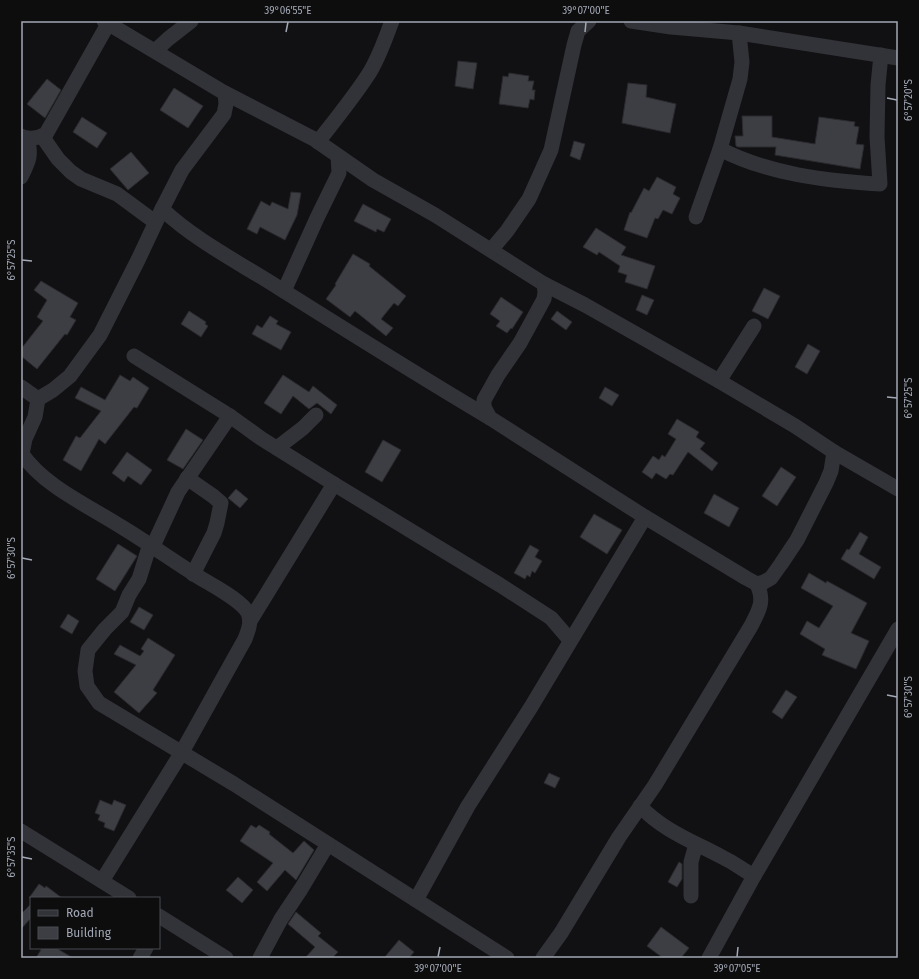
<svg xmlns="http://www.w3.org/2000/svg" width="919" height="979" font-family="'Fira Sans',sans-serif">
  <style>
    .building { fill: #3d3e43; stroke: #2b2b2f }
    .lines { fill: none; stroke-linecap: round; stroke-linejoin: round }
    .street { stroke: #323338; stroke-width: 15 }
    .ticks { fill: none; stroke: #a2a8b5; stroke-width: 1.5 }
    .neatline { fill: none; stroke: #a2a8b5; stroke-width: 1.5 }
    .ticks-label { font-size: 10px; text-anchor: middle; fill: #a2a8b5 }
  </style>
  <rect width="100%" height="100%" fill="#111113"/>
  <!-- building -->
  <g class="building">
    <path d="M458,61L477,63L473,89L455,86Z"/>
    <path d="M509,73L529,76L528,81H534L532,90H535L534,100L530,99L528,108L499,104L503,76L508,77Z"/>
    <path d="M47,79L61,90L45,118L27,104Z"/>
    <path d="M628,83L647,85L646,97L676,104L670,133L622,123Z"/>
    <path d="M174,88L203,106L188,128L160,110Z"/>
    <path d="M742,116H772V137L815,144L819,117L855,122L854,126L859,127L856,144L864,145L860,169L775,155L776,147H738L736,146L735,136H743Z"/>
    <path d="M82,117L107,133L97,148L73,132Z"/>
    <path d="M574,141L585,144L580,160L570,156Z"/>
    <path d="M131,152L149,173L128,190L110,169Z"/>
    <path d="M657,177L676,187L673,194L680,198L672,214L663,210L658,219L655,218L647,238L624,230L630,212L631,213L644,188L649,191Z"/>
    <path d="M291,192L301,193L297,215L285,240L260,227L257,234L247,229L261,201L270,206L272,202L288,209Z"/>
    <path d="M363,204L391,219L384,232L377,229L376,232L354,221Z"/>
    <path d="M596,228L626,247L621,255L655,266L647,289L625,282L627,275L618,272L620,266L599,252L597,255L583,247Z"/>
    <path d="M353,254L370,264L369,266L406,296L398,306L394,303L381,319L393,328L386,336L355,311L350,317L326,299L336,285L335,284Z"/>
    <path d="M41,281L78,303L70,317L76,320L67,335L65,334L37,369L21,356V349L43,321L37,317L47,300L34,290Z"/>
    <path d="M764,288L780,296L768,319L752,311Z"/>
    <path d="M642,295L654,300L647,315L636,310Z"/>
    <path d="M501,297L523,312L512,329L511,328L507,333L496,326L500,321L490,314Z"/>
    <path d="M189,311L206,322L205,324L208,326L201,337L181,324Z"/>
    <path d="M557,311L572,322L566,330L551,319Z"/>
    <path d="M270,316L278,321L276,324L291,332L281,350L252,334L257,325L262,328Z"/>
    <path d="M808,344L820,351L807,374L795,367Z"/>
    <path d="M120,375L130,381L133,377L149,388L137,408L134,407L105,444L99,439L81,471L63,460L76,436L80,438L101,411L75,398L81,387L105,400Z"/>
    <path d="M283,375L309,392L313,386L337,405L331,414L317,403L309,409L293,396L281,414L264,403Z"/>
    <path d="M605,387L619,395L612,406L599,398Z"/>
    <path d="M677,419L699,432L696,437L705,443L700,449L718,463L712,471L688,452L673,475L670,474L666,479L656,473L652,479L642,472L653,456L659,460L662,455L665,457L676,439L668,434Z"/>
    <path d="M186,429L203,440L183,469L167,460Z"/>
    <path d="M383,440L401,450L382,482L365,472Z"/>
    <path d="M127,452L152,470L141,485L128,476L124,482L112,473Z"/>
    <path d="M781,467L796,477L777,506L762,496Z"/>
    <path d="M236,489L248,499L240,508L228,498Z"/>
    <path d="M714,494L739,508L729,527L704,513Z"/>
    <path d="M594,514L622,530L607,554L580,537Z"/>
    <path d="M860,532L868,537L859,554L881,567L874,579L841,559L847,549L849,550Z"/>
    <path d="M118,544L137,556L115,591L96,579Z"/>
    <path d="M530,545L539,550L535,557L542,561L535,573L532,571L530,577L527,575L525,579L514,573Z"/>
    <path d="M809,573L826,583L827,581L867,603L851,633L869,641L856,669L822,655L825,649L800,634L807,621L819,628L833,606L801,588Z"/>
    <path d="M139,607L153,615L144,630L130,622Z"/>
    <path d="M68,614L79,621L72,634L60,627Z"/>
    <path d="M148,638L175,655L153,690L157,693L139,713L114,692L136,665L114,654L120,645L140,656L144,651L141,649Z"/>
    <path d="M786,690L797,697L782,719L772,712Z"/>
    <path d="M549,773L560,778L555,788L544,783Z"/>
    <path d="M100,800L112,805L114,800L126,805L114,831L104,827L105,823L98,820L100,815L95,813Z"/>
    <path d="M251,825L256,828L259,825L270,832L269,834L293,853L304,841L314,850L296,880L285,870L267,891L257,882L273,863L240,841Z"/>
    <path d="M679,862L682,864V879L677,887L668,882Z"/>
    <path d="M238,877L253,890L242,903L226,890Z"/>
    <path d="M39,884L45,888L46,886L62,898H29Z"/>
    <path d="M31,904V918L21,929V914Z"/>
    <path d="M296,912L321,933L318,936L338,952L332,958H305L315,947L288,924Z"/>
    <path d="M661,927L689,948L681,958H663L647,946Z"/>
    <path d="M399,940L414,952L409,958H384Z"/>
    <path d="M42,948H56L73,958H36Z"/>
  </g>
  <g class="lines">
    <!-- street -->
    <g class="street">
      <path d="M104,21L223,92L314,139L373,180L435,215L544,284L585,305L719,381L795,426L834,452L898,489"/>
      <path d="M631,21L671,27L739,33L898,58"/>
      <path d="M155,51L168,39L191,21"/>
      <path d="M21,136C28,140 39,138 46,134L108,24"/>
      <path d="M42,136L58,159L71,172L81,179L117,194L155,222"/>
      <path d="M318,142C335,120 353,98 368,75C379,58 385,39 392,21"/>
      <path d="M720,149C768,174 826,181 880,184L877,137L878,85L881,55"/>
      <path d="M21,177C29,161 32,155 27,138"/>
      <path d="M162,209C196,241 240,263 279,288C349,332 419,376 490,418"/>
      <path d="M696,217L720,149L740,79L742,62L739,33"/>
      <path d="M491,250L507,231L529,199L551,150L574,45L578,31L589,21"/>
      <path d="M544,284L545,292L544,299L520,343L498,375L484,400V407L490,418L645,517L746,578L757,584L764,582L771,578L781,564L797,540L826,483L831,471L834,452"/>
      <path d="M284,291L317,218L339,173L338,156"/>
      <path d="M134,356L230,416L262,439L334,484L500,585L551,618L570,640"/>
      <path d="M719,381L754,326"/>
      <path d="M21,387L38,399L35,417L25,439L22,454C44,486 87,505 120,526C145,541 169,558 194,574C207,583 241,599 248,613C252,622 248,631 245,639L182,752L102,881"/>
      <path d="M38,399L53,390L70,376L100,335L138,260L162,209L182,170L224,114L226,104L225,93"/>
      <path d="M277,448L303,428L316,415"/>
      <path d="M187,478L213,496L221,503L217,523L214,533L193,574"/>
      <path d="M150,544L139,579L129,595L122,612L105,629L88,650L85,671L87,686L99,703L234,784L507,958"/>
      <path d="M153,546L178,492L230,416"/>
      <path d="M250,621L334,484"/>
      <path d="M640,806C662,830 694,842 722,857C733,862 743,870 754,876"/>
      <path d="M21,831L129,898"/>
      <path d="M691,896V862L696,844"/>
      <path d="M416,900L468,806L531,707L645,517"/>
      <path d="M159,916L226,958"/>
      <path d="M140,958L146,948"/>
      <path d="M260,958L281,919L301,889L328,844"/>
      <path d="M543,958L561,933L619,837L655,785L751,626C759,610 765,602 757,584"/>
      <path d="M709,958L754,876L898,629"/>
    </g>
  </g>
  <!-- ticks -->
  <path class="ticks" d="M286,32L288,22M585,32L586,22M887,98L897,100M22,260L32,261M887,397L897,398M22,558L32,560M887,695L897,697M22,857L32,859M438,957L440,947M737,957L738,947"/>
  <!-- border -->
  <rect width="919" height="979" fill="none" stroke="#0d0d0e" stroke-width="44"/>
  <!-- legend -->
  <rect x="30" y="897" width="130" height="52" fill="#0d0d0e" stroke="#494b51"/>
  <rect x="38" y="910" width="20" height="6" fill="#323338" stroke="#494b51"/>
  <text x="66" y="917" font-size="12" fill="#a2a8b5">Road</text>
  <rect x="38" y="927" width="20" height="12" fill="#3d3e43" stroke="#494b51"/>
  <text x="66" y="937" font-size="12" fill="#a2a8b5">Building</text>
  <rect x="22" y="22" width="875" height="935" class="neatline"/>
  <g class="ticks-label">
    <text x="288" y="14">39°06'55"E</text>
    <text x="586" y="14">39°07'00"E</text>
    <text transform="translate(908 100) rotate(-90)" y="4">6°57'20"S</text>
    <text transform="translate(11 260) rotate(-90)" y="4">6°57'25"S</text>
    <text transform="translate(908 398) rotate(-90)" y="4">6°57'25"S</text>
    <text transform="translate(11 558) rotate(-90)" y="4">6°57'30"S</text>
    <text transform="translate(908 697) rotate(-90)" y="4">6°57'30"S</text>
    <text transform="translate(11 857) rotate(-90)" y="4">6°57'35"S</text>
    <text x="438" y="972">39°07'00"E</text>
    <text x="737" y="972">39°07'05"E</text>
  </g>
</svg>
